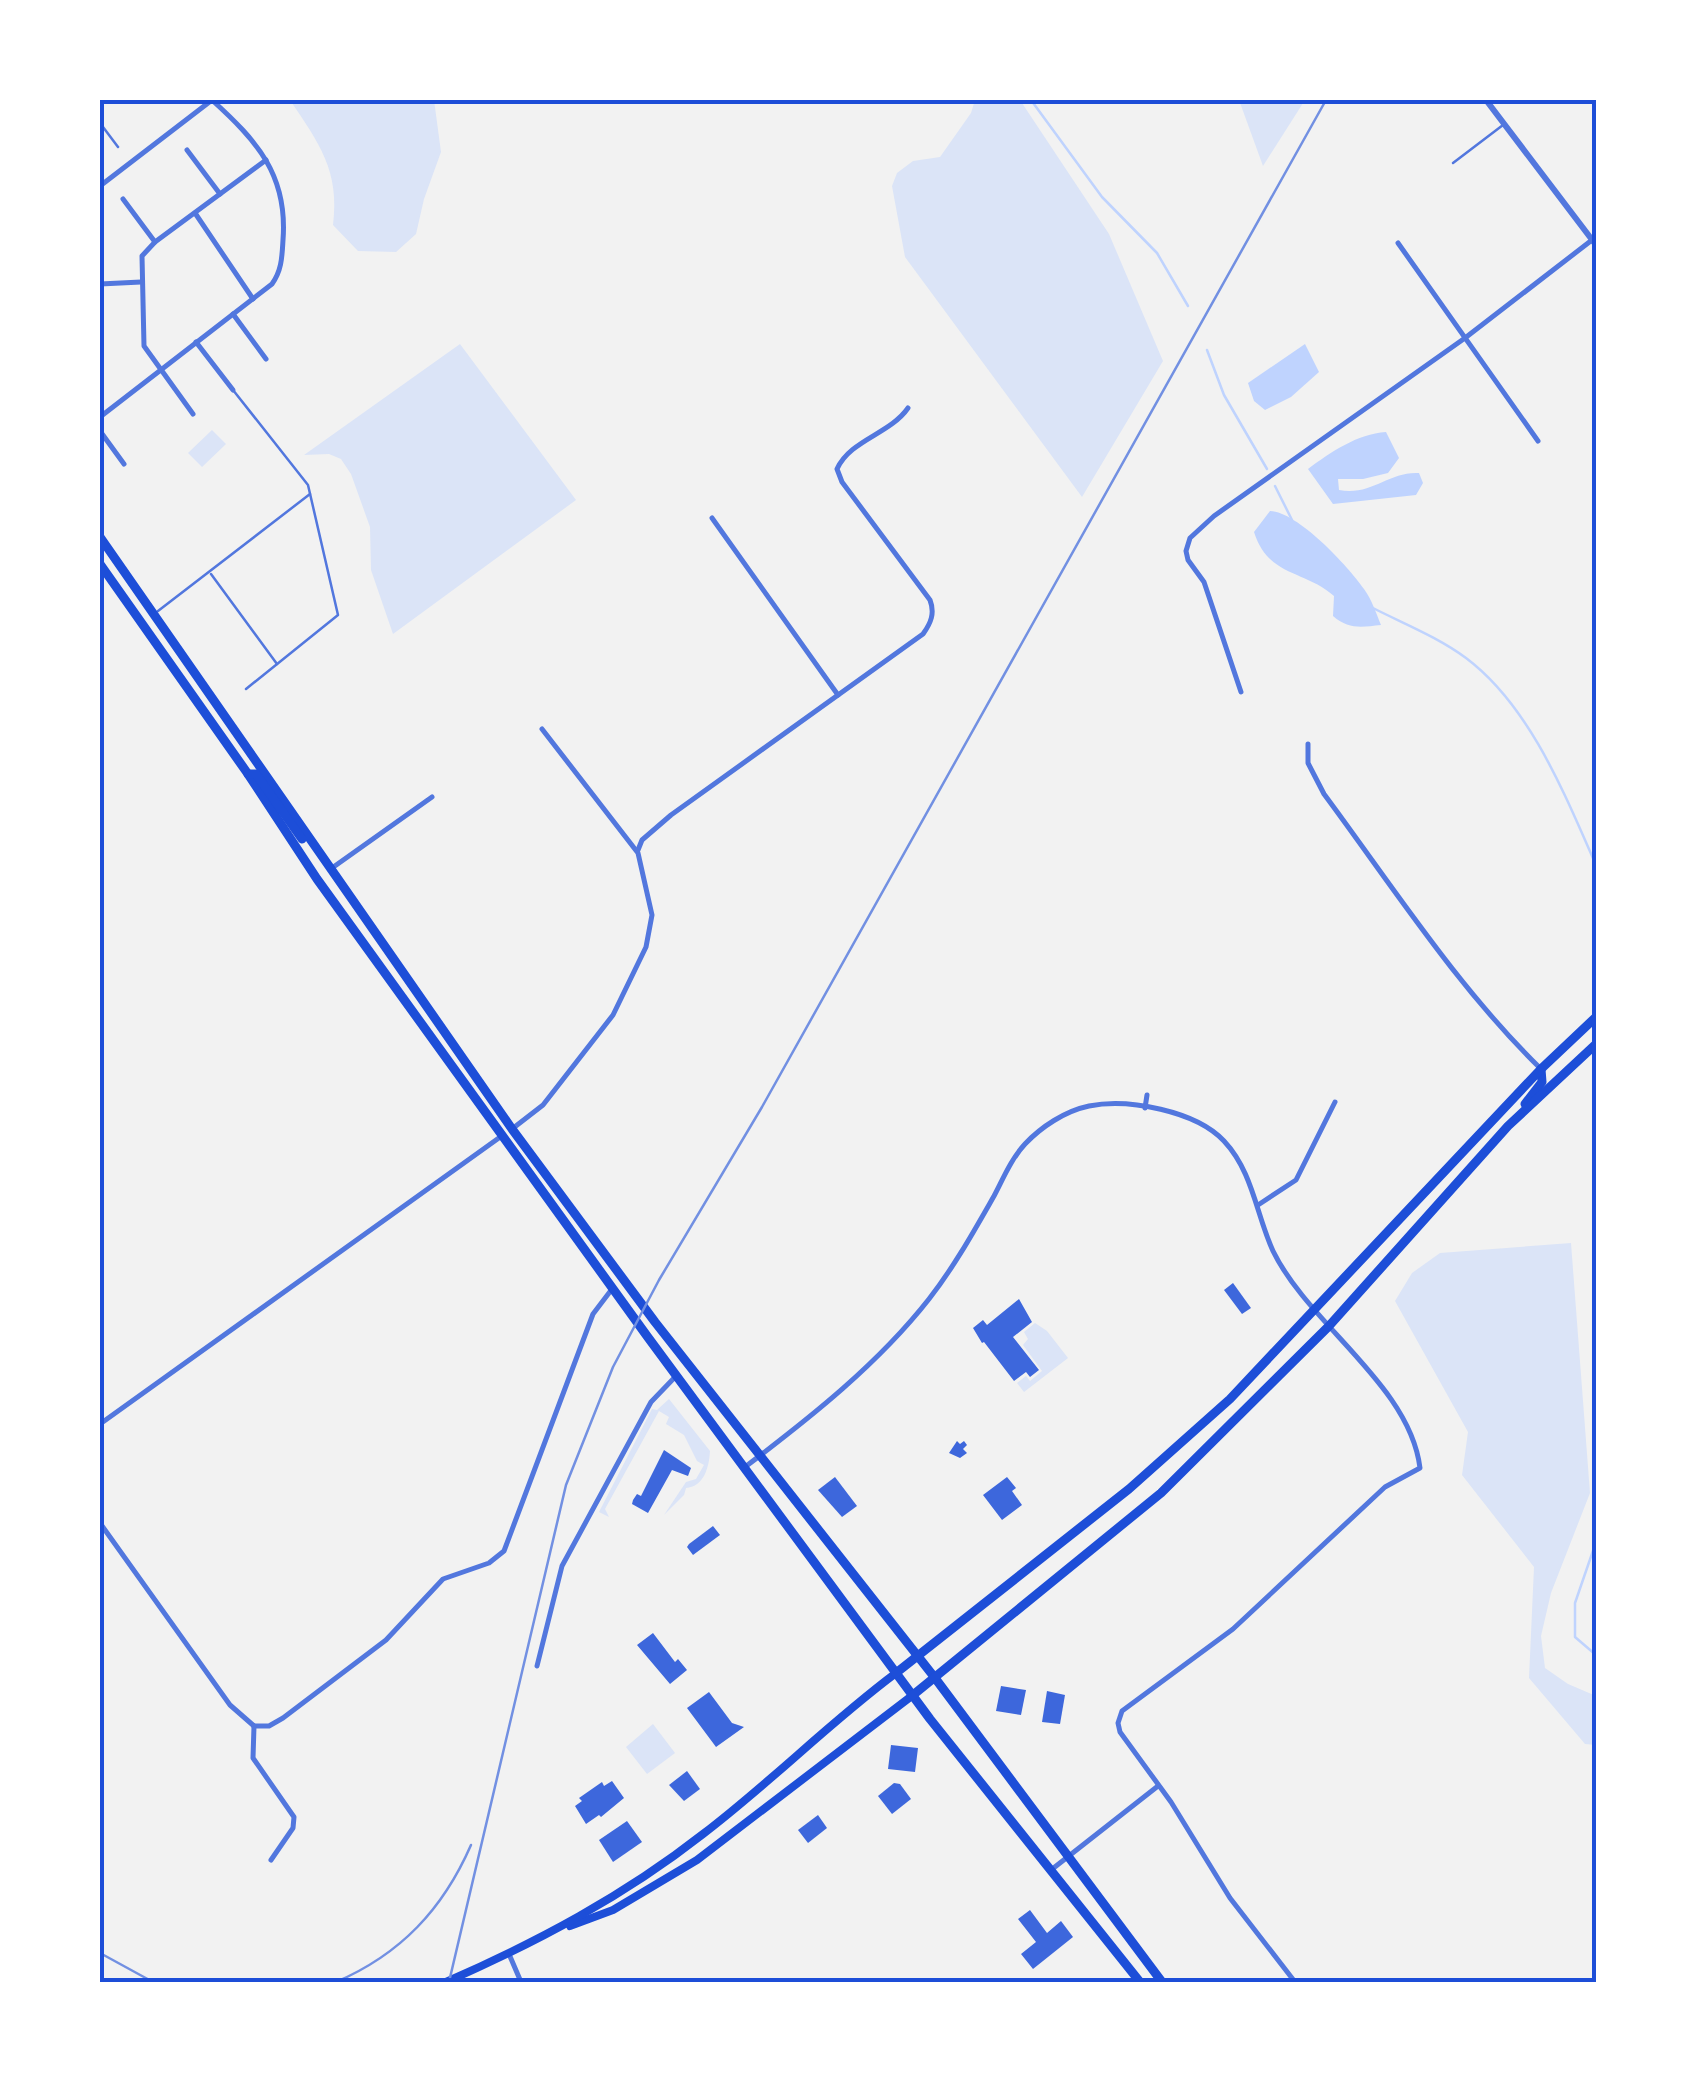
<svg xmlns="http://www.w3.org/2000/svg" width="1696" height="2082" font-family="Signika,sans-serif">
  <style>
    .green { fill: #dbe4f7 }
    .water { fill: #bfd3fe }
    .lines { fill: none; stroke-linecap: round; stroke-linejoin: round }
    .stream { stroke: #bfd3fe; stroke-width: 2.5 }
    .building { fill: #3d67dc }
    .service { stroke: #5277de; stroke-width: 2.5 }
    .minor { stroke: #5277de; stroke-width: 5 }
    .tertiary { stroke: #5277de; stroke-width: 6 }
    .secondary { stroke: #1d4ed8; stroke-width: 8 }
    .primary { stroke: #1d4ed8; stroke-width: 9 }
    .rail { stroke: #7290e2; stroke-width: 2.5 }
    .neatline { fill: none; stroke: #1d4ed8; stroke-width: 4 }
  </style>
  <rect width="100%" height="100%" fill="#f2f2f2"/>
  <!-- green -->
  <g class="green">
    <path d="M290,100H434L441,152L424,199L416,234L396,252L358,251L333,225C340,171 319,143 290,100Z"/>
    <path d="M975,100H1020L1109,234L1163,361L1082,497L905,257L892,186L897,173L913,161L940,157L971,113Z"/>
    <path d="M1239,100H1305L1263,166Z"/>
    <path d="M460,344L576,500L393,634L371,570L370,527L351,474L341,459L329,454L304,455Z"/>
    <path d="M212,430L226,444L202,467L188,453Z"/>
    <path d="M1571,1243L1590,1493L1551,1593L1541,1636L1545,1668L1568,1684L1596,1696V1745L1585,1744L1529,1678L1534,1567L1462,1475L1468,1432L1395,1301L1412,1273L1440,1253Z"/>
    <path d="M1035,1323L1047,1331L1068,1358L1024,1392L1017,1383L1026,1376L1030,1381L1042,1371L1023,1345L1028,1339L1024,1332Z"/>
    <path d="M669,1399L710,1451C709,1469 703,1487 686,1488L684,1495L664,1515L686,1482L696,1479L704,1465L697,1461L684,1435L666,1424L669,1417L659,1411L605,1509L609,1517L599,1512L652,1409L657,1410Z"/>
    <path d="M653,1724L675,1753L647,1774L626,1747Z"/>
  </g>
  <!-- water -->
  <g class="water">
    <path d="M1305,344L1319,372L1291,397L1265,410L1254,401L1248,383Z"/>
    <path d="M1386,432L1399,458L1388,473L1363,479H1338L1339,490C1372,496 1389,471 1419,473L1423,483L1416,495L1333,504L1308,469C1331,452 1357,434 1386,432Z"/>
    <path d="M1270,511C1298,512 1348,566 1364,589C1372,600 1376,613 1381,625C1362,627 1349,630 1333,616L1334,596C1305,570 1268,577 1254,532Z"/>
  </g>
  <g class="lines">
    <!-- stream -->
    <g class="stream">
      <path d="M1031,100L1102,197L1157,253L1188,306"/>
      <path d="M1207,350L1224,395L1267,469"/>
      <path d="M1275,486L1292,520"/>
      <path d="M1371,607C1402,623 1438,637 1466,658C1530,706 1565,795 1596,865"/>
      <path d="M1596,1542L1575,1603V1637L1596,1655"/>
    </g>
  </g>
  <!-- building -->
  <g class="building">
    <path d="M1233,1283L1251,1308L1242,1314L1224,1290Z"/>
    <path d="M1019,1299L1032,1322L1013,1337L1039,1370L1030,1377L1026,1372L1014,1381L984,1342L982,1343L973,1328L983,1320L987,1325Z"/>
    <path d="M957,1441L960,1444L964,1441L967,1445L963,1449L967,1453L960,1458L949,1453Z"/>
    <path d="M664,1450L691,1468L688,1476L672,1470L648,1513L632,1504L633,1500L637,1494L641,1496Z"/>
    <path d="M835,1477L857,1506L842,1517L818,1490Z"/>
    <path d="M1007,1477L1016,1488L1012,1491L1022,1505L1002,1520L983,1495Z"/>
    <path d="M713,1526L720,1535L693,1555L687,1547L689,1544Z"/>
    <path d="M653,1633L675,1662L678,1659L687,1670L670,1684L637,1645Z"/>
    <path d="M1001,1686L1026,1690L1021,1715L996,1711Z"/>
    <path d="M1047,1691L1065,1695L1060,1724L1042,1722Z"/>
    <path d="M709,1692L732,1723L744,1727L716,1747L687,1708Z"/>
    <path d="M891,1745L918,1748L915,1772L888,1769Z"/>
    <path d="M687,1771L700,1789L684,1801L669,1785Z"/>
    <path d="M612,1781L624,1798L601,1817L599,1815L586,1824L575,1806L582,1801L579,1798L602,1782L604,1786Z"/>
    <path d="M894,1783L900,1784L911,1799L892,1814L878,1796Z"/>
    <path d="M818,1815L827,1828L808,1843L798,1830Z"/>
    <path d="M627,1821L642,1842L613,1862L599,1840Z"/>
    <path d="M1030,1910L1047,1933L1061,1921L1073,1937L1033,1969L1021,1954L1036,1942L1018,1919Z"/>
  </g>
  <g class="lines">
    <!-- service -->
    <g class="service">
      <path d="M100,123L118,147"/>
      <path d="M1453,163L1503,125"/>
      <path d="M233,390L308,485L338,615L246,689"/>
      <path d="M211,574L277,664"/>
      <path d="M158,611L310,494"/>
    </g>
    <!-- minor -->
    <g class="minor">
      <path d="M187,150L220,194"/>
      <path d="M100,186L212,100C257,141 288,175 283,240C282,256 282,270 272,284L100,417"/>
      <path d="M123,199L155,242"/>
      <path d="M195,213L253,299"/>
      <path d="M1398,243L1538,441"/>
      <path d="M100,284L141,282"/>
      <path d="M233,314L266,359"/>
      <path d="M196,342L233,390"/>
      <path d="M193,414L144,346L142,256L155,242L266,160"/>
      <path d="M100,431L124,464"/>
      <path d="M712,518L838,695"/>
      <path d="M1241,692L1204,582L1188,560L1186,551L1190,538L1214,516L1465,338L1592,240"/>
      <path d="M1308,744V763L1324,794C1393,887 1458,988 1541,1069"/>
      <path d="M638,850L642,840L671,815L923,634C931,623 935,613 930,600L842,482L837,469C850,440 890,434 908,408"/>
      <path d="M332,868L432,797"/>
      <path d="M1145,1108L1147,1095"/>
      <path d="M512,1129L543,1105L613,1015L646,947L652,915L638,853L542,729"/>
      <path d="M1258,1205L1296,1180L1335,1102"/>
      <path d="M100,1424L503,1135"/>
      <path d="M745,1467C811,1417 878,1364 929,1299C954,1267 974,1231 994,1196C1003,1179 1011,1159 1025,1144C1041,1127 1065,1111 1089,1106C1128,1098 1196,1111 1224,1141C1253,1172 1256,1214 1273,1251C1309,1325 1410,1385 1420,1468L1385,1487L1233,1629L1122,1711L1118,1723L1120,1732L1171,1802L1230,1898L1295,1982"/>
      <path d="M100,1523L230,1705L254,1726"/>
      <path d="M537,1666L562,1566L651,1402L676,1376"/>
      <path d="M254,1726H269L283,1718L386,1640L443,1579L489,1563L504,1551L593,1314L612,1289"/>
      <path d="M254,1726L253,1758L294,1817L293,1828L271,1860"/>
      <path d="M1051,1870L1158,1786"/>
      <path d="M509,1954L521,1982"/>
    </g>
    <!-- tertiary -->
    <path class="tertiary" d="M1486,100L1596,245"/>
    <!-- secondary -->
    <g class="secondary">
      <path d="M570,1926L613,1910L697,1860L913,1695"/>
      <path d="M446,1982C537,1942 624,1896 703,1834C770,1783 829,1723 896,1673"/>
    </g>
    <!-- primary -->
    <g class="primary">
      <path d="M100,537L512,1129L655,1322L935,1678L1162,1982"/>
      <path d="M100,564L248,774L317,879L647,1336L930,1719L1140,1982"/>
      <path d="M248,774H256L302,839"/>
      <path d="M1525,1104L1542,1082L1541,1069"/>
      <path d="M896,1673L1129,1489L1230,1399L1541,1069L1596,1017"/>
      <path d="M913,1695L1161,1493L1329,1326L1508,1126L1596,1044"/>
    </g>
    <!-- rail -->
    <g class="rail">
      <path d="M100,1953L153,1982"/>
      <path d="M336,1982C401,1954 443,1909 471,1845"/>
      <path d="M449,1982L566,1485L613,1367L659,1280L762,1107L1326,100"/>
    </g>
  </g>
  <!-- border -->
  <rect width="1696" height="2082" fill="none" stroke="#ffffff" stroke-width="205"/>
  <rect x="102" y="102" width="1492" height="1878" class="neatline"/>
</svg>
